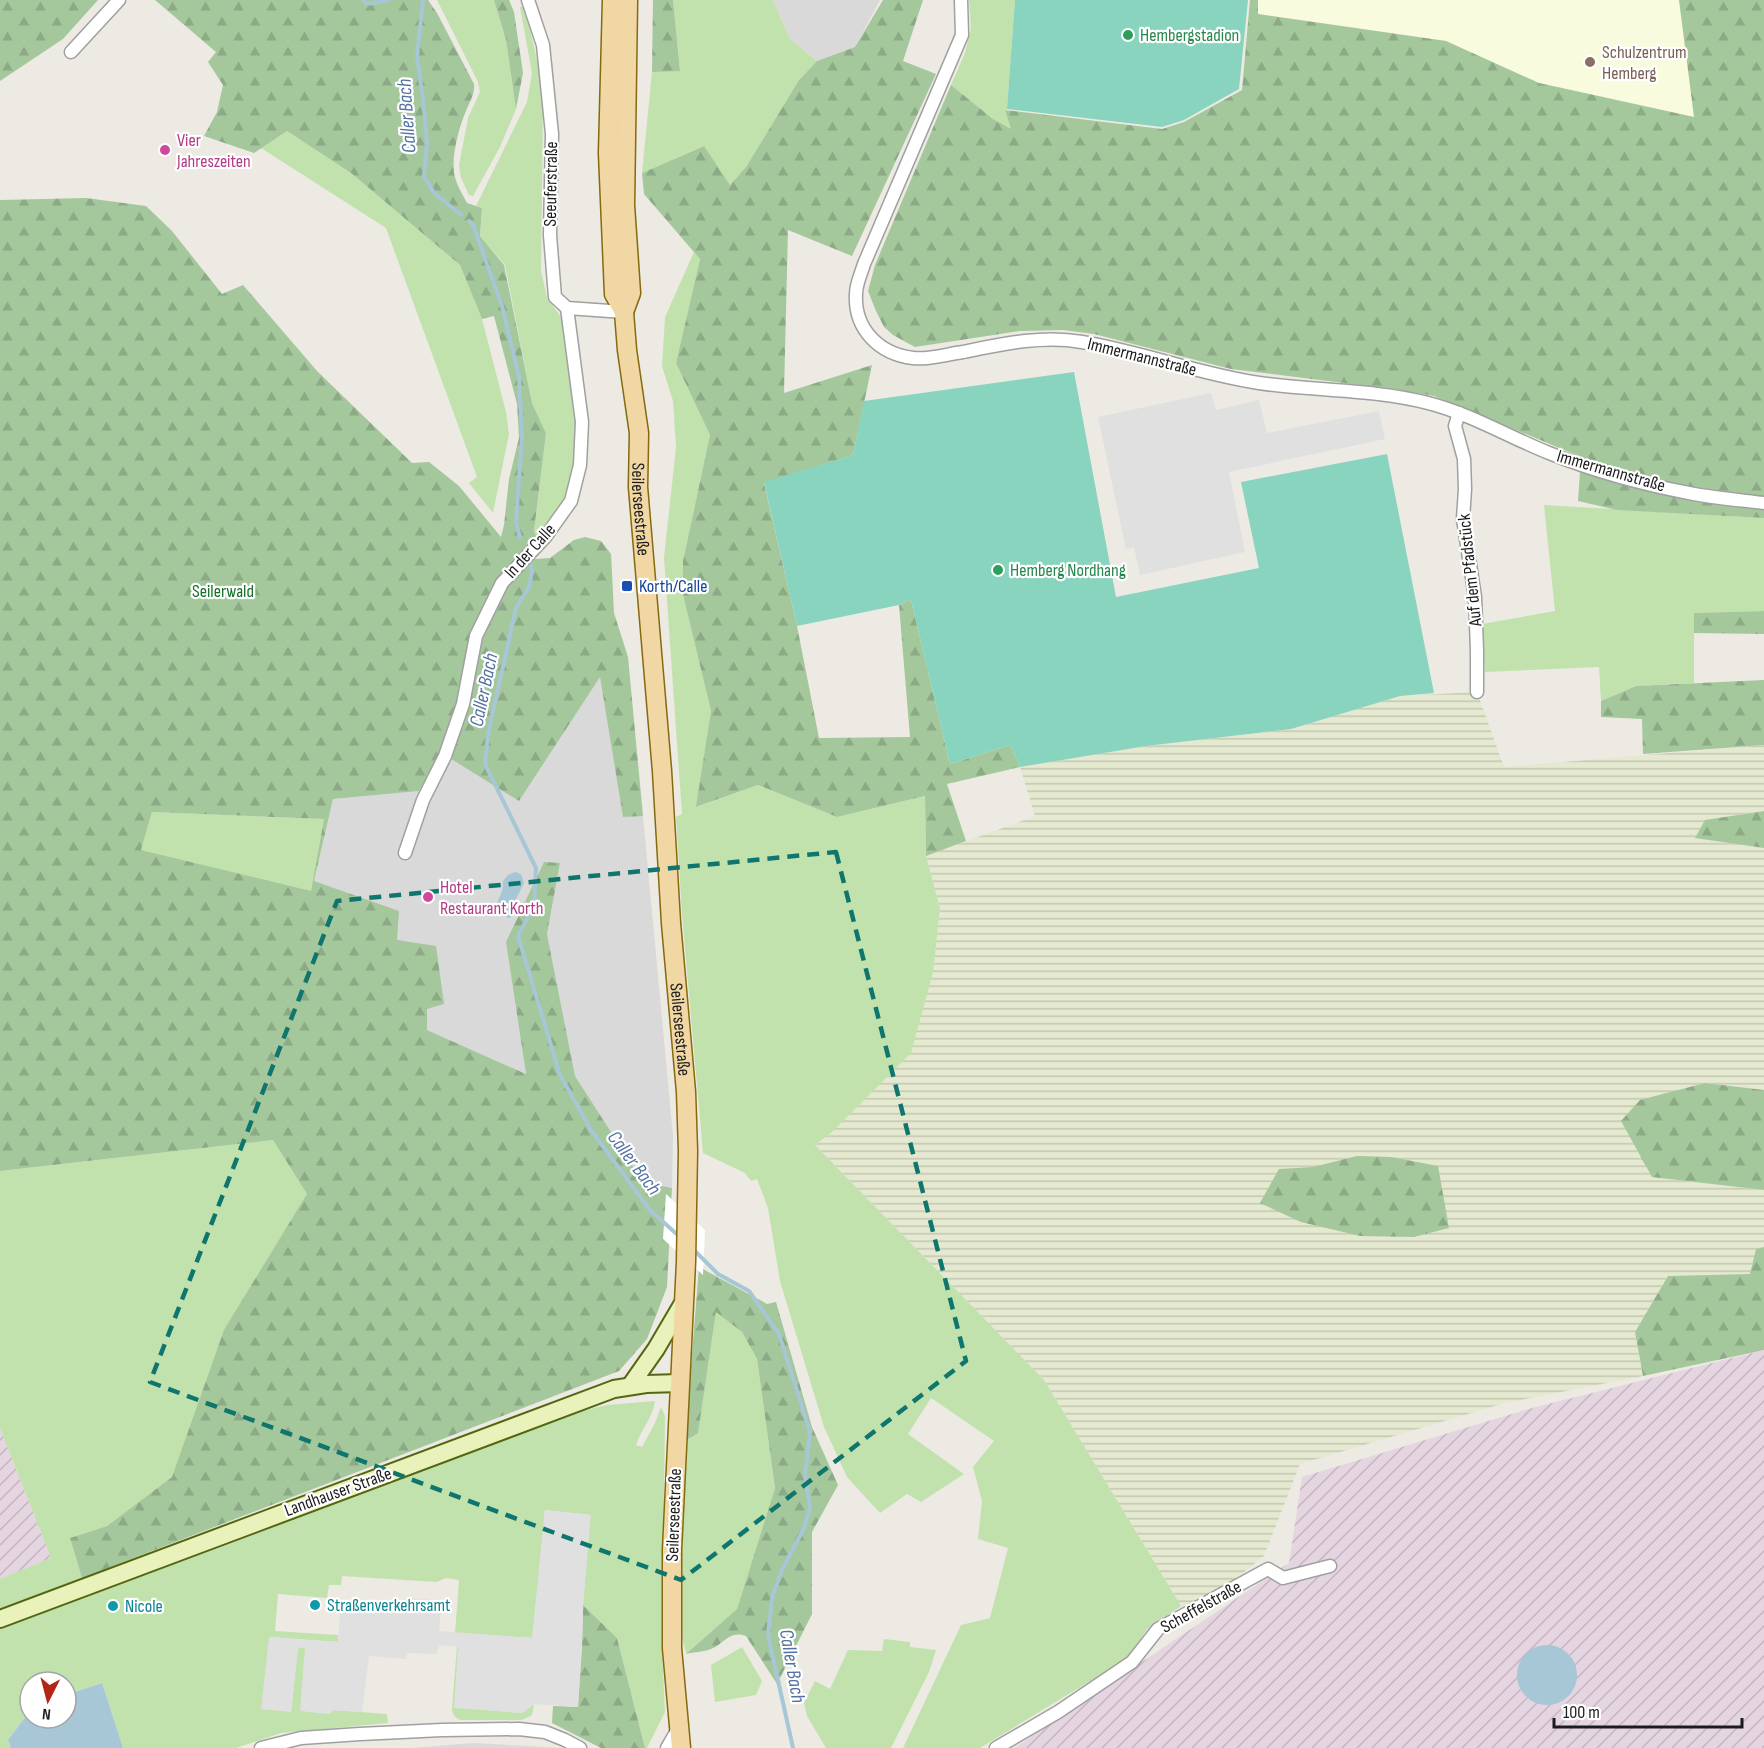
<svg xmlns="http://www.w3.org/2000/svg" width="1764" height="1748" font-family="'Sofia Sans Condensed',sans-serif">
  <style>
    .residential { fill: #dad9d9 }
    .industrial { fill: url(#industrial-furrows) }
    .education { fill: #f8fbdd }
    .farmland { fill: url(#farmland-rules) }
    .grass { fill: #c2e2ad }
    .forest { fill: url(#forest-firs); fill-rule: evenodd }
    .pitch { fill: #88d4be }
    .parking { fill: #e0e0e0 }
    .water { fill: #a7c6d6 }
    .pier { fill: #fff }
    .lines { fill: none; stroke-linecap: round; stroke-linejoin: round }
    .stream { stroke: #a7c6d6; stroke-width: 4 }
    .minor-casing { stroke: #a0a0a0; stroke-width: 15 }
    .secondary-casing { stroke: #546610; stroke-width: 20 }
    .primary-casing { stroke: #856a0f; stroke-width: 21 }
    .minor { stroke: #fff; stroke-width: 12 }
    .secondary { stroke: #eaf2bb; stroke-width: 16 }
    .primary { stroke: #f1d7a3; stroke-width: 18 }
    .marked { fill: none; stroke: #0f766e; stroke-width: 4.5; stroke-dasharray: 12 8; stroke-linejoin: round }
    .leisure-dot { fill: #2e9e5b; stroke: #fff; stroke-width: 2 }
    .education-dot { fill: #8d6e63; stroke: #fff; stroke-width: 2 }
    .hotel-dot { fill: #d1479c; stroke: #fff; stroke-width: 2 }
    .transit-dot { fill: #1a4fb4; stroke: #fff; stroke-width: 2 }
    .culture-dot { fill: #0f9aa8; stroke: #fff; stroke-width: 2 }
    .labels { text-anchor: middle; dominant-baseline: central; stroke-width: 4.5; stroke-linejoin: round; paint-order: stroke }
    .leisure-label { font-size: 18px; fill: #27864d; stroke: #fff; text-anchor: start }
    .education-label { font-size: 18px; fill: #785e54; stroke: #fff; text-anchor: start }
    .hotel-label { font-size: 18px; fill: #b23c85; stroke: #fff; text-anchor: start }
    .street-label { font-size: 18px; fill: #1c1c1c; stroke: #fff }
    .transit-label { font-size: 18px; fill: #164399; stroke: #fff; text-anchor: start }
    .park-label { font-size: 18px; fill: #166e27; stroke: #fff }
    .culture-label { font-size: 18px; fill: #0d838f; stroke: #fff; text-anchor: start }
    .water-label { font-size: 20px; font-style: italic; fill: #5372a1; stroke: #fff }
  </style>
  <defs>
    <pattern id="industrial-furrows" width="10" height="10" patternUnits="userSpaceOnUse" patternTransform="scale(1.5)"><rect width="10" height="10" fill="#e5d5e0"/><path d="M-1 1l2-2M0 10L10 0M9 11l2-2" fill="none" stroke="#c4b6c0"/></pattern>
    <pattern id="farmland-rules" width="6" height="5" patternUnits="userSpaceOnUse" patternTransform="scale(1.5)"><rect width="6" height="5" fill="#e5e9d0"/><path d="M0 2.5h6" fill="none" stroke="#c4c7b2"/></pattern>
    <pattern id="forest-firs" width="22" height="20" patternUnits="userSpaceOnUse" patternTransform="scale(1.5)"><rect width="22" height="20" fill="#a4c79c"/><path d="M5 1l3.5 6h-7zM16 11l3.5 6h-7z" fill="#8daa86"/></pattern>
  </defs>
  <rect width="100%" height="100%" fill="#eceae3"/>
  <!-- residential -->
  <g class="residential">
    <path d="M773,0H880L855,47L817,61L790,39Z"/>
    <path d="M600,676L623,816H643L673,1136L672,1188L643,1183L575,1076L547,934L560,863L506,942L526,1074L427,1030V1009L396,940L314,881L333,799L419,791L440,752Z"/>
    <path d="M474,1743L563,1748H410Z"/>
  </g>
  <!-- industrial -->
  <g class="industrial">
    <path d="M1764,1350V1748H1014L1289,1563L1302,1477L1532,1408Z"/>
    <path d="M0,1428L51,1558L0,1579Z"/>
  </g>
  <!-- education -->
  <path class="education" d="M1258,0H1679L1695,117L1539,83L1446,41L1257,14Z"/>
  <!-- farmland -->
  <path class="farmland" d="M1477,692L1504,767L1764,745V811L1705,820L1696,838L1764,848V1090L1705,1083L1652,1177L1764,1190V1247L1756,1250L1750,1274L1668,1276L1635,1332L1643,1376L1505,1403L1300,1464L1264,1556L1213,1597L1181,1606L1044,1380L815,1145L832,1132L933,972L940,908L926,856L1035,816L1020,767L1146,746L1291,729L1400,696Z"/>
  <!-- grass -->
  <g class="grass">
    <path d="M437,0H494L506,40L516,109L500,147L473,196L469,195L461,178L459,165L468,118L480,92L478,82Z"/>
    <path d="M673,0H773L790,39L817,61L799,80L746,167L730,185L703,146L642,173L652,72L680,70Z"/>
    <path d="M969,0H1015L1007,109L1005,110L1012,130L993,119L951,85L965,53L971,29Z"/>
    <path d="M525,6L538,65L543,106L541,270L547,298L561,317L577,420L576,464L566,498L536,536L534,531L546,433L532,403L505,265L480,236L482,208L476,206L527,102L532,73L520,7Z"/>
    <path d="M287,131L351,173L460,265L482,319L506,412L509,434L493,513L469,483L477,477L386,228L261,148Z"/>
    <path d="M694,252L700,259L676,363L710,435L683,561V595L711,711L697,807L758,785L837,817L925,796L926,856L940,908L933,972L911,1053L832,1132L815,1145L1044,1380L1181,1606L1147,1629L1128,1658L980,1748H903L961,1625L990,1618L1008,1548L978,1539L982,1501L973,1467L994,1441L931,1398L908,1434L964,1474L921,1502L907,1494L880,1513L847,1477L824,1427L780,1281L768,1208L757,1179L751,1181L745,1173L703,1153L682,914L676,817L682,814L664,558L676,447L673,401L662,366L665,317Z"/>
    <path d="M1544,505L1764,518V611L1694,613V683L1636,686L1601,701L1599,667L1485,672L1482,624L1555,611Z"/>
    <path d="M152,812L324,819L311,892L141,850Z"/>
    <path d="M273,1140L307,1194L172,1477L107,1526L70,1538L82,1578L0,1608V1579L51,1558L0,1428V1171Z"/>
    <path d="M716,1311L742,1332L757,1359L775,1488L737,1609L686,1654L679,1624L685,1441L698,1432Z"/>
    <path d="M655,1401C653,1417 641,1430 636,1445L642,1447L655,1423L661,1407L665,1416L662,1648L665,1712L647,1748H645L617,1638L583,1605L590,1515L545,1510L533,1638L455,1633L459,1580L446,1578L437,1582L342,1576L341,1585H329L327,1598L278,1594L275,1631L338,1635V1642L269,1637L291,1712L298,1647L305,1648L329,1714L333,1710L387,1714L388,1723L281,1733L236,1748H123L102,1683L66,1695V1682H30V1711L8,1740L11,1748H0V1627L216,1549L569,1414L607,1405Z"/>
    <path d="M884,1639L910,1642V1647L936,1650L929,1672L891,1748H826L807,1716L804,1703L815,1681L830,1689L848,1650L882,1651Z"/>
    <path d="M457,1646H458L489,1710L522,1713L534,1704L532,1715L522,1720H461C455,1718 452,1714 452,1708Z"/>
    <path d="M742,1647L762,1681L756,1695L715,1702L711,1665Z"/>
  </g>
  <!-- forest -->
  <g class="forest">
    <path d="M0,0H98L63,39L0,81Z"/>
    <path d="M155,0H428L437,13L474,84C475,94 470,101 466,111C459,127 450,159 455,177C457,186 463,195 467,203L482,208L480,236L504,265L532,403L546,433L534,531L536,536L528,544L535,559L550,558L574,540L585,537L601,541L611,554L614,613L628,657L643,816L623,817L600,677L519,801L440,752L419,791L333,799L314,881L399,911L397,940L436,946L444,1004L427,1009V1030L526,1074L506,942L544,862L560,863L547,934L575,1076L643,1182L672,1188L667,1287L647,1339L619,1371L82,1578L70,1538L107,1526L172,1477L224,1330L307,1194L273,1140L0,1171V200L86,198L146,206L172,231L222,294L243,285L317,371L412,463L429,462L459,486L501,537L504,525L509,479L519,438L517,404L494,316L482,319L460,265L351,173L287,131L254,153L204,136L217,112L223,85L208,62L216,52ZM152,812L324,819L311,891L141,850Z"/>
    <path d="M494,0H509L514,12L523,73L516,109L506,40Z"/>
    <path d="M653,0H673L680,71L652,72Z"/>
    <path d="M883,0H923L903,61L936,74L852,256L788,230L784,393L872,365L853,455L764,483L797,626L819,738L910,737L899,605L911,600L950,764L1010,745L1020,767L947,784L966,841L926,856L925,796L837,817L758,785L696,807L711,711L683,595V561L710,435L676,363L700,259L644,194L642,173L704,146L730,185L746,167L799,80L817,61L855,47Z"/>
    <path d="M1250,0H1258V14L1446,41L1539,83L1694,117L1679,0H1764V518L1617,510L1578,501L1581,457L1434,396L1400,390L1231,369L1094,334L1063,330L1020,331L915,347L893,335L884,327L876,311L868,291L875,265L951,85L993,119L1011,129L1005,110L1162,129L1184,122L1242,90Z"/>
    <path d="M1764,611V634L1694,633V613Z"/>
    <path d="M1764,680V745L1643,754L1642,719L1601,717V701L1636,686Z"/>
    <path d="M1764,811V848L1695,838L1705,820Z"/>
    <path d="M1705,1083L1764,1090V1190L1652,1177L1621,1121L1640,1100Z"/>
    <path d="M1357,1156L1391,1157L1438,1166L1449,1228L1414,1237L1360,1236L1301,1222L1260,1203L1279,1169L1313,1167Z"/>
    <path d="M1764,1247V1350L1643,1376L1635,1332L1668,1276L1750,1274L1756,1249Z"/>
    <path d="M699,1267L767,1304L776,1302L812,1427L838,1485L812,1532V1614L777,1684L746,1636C729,1630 724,1644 711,1649C704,1652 694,1652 686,1654L737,1609L775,1488L757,1359L742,1332L716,1312L698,1433L685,1441Z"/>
    <path d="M583,1605L617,1638L645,1748H601L552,1723L553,1706L578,1707L582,1645Z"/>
  </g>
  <!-- pitch -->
  <g class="pitch">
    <path d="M1015,0H1248L1239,89L1184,120L1162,127L1007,109Z"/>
    <path d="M1074,372L1116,597L1259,568L1241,482L1387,454L1434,693L1400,696L1291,729L1146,746L1020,767L1010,745L950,764L911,600L899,605L797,626L764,482L853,455L864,401Z"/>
  </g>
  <!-- parking -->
  <g class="parking">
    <path d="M1211,393L1216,410L1259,400L1267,433L1379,411L1385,439L1229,472L1245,552L1140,575L1134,547L1126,549L1098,417Z"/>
    <path d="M545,1510L591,1515L583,1605L582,1645L578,1707L534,1704L522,1713L454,1708L458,1647L439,1645L437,1654L407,1653L406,1659L369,1656L362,1712L333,1710L329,1714L300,1711L305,1648L298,1647L291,1712L261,1709L269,1637L338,1642L340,1612L353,1613L354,1601L390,1603L410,1598L442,1600L439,1631L532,1638Z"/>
  </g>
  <!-- water -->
  <g class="water">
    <path d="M515,872L521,874L524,883L516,899L511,917L508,918C486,903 504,902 503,881L508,875Z"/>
    <circle cx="1547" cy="1675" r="30"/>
    <path d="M102,1683L123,1748H11L8,1740L30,1711V1718H66V1695Z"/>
  </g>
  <!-- pier -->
  <path class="pier" d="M666,1194L705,1230L703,1275L663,1239Z"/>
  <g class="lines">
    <!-- stream -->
    <g class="stream">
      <path d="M363,0L367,4L389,0"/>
      <path d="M423,0L417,56L423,99L427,143L424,176L434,193L461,215"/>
      <path d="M469,221L473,225L502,306L519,377L522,437L516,521L520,538"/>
      <path d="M530,563L532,571L529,587L516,608L488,734L485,764L536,868L534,906L518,936L560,1075L591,1130L649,1209L681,1238"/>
      <path d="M693,1249L718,1274L749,1291L779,1334L810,1432L805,1475L810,1509L803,1530L781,1572L772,1598L768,1635L793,1748"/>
    </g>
    <defs>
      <g id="minor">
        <path d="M528,0L543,45L552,134L550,235L555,297L567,308L624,312"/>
        <path d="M961,0L962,35L864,264C861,274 856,284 856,294C854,329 879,354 913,358C929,360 947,354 963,352C1002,344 1042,335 1082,342C1142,352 1199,374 1259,383C1315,391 1373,389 1428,403C1471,414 1509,437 1549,453C1594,471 1641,484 1689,493C1714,498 1739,500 1764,503"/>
        <path d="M71,52L119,0"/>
        <path d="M1459,413L1455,426L1464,459L1465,489L1463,519L1475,597L1477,651V692"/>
        <path d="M405,853L423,800L445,756L463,704L476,636L502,583L546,536L571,501L580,465L582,422L567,308"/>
        <path d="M261,1748L301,1738L360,1734L442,1730L519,1729L545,1732L565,1740L580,1748"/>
        <path d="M667,1748L678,1729"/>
        <path d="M996,1748L1058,1712L1132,1662L1158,1629L1268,1569L1283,1578L1330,1566"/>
      </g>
      <g id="secondary">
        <path d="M630,1386L656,1349L683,1303"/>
        <path d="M0,1619L614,1389L646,1384L680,1383"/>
      </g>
      <g id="primary">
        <path id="s1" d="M612,0L608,153L614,294L624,312L627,350L639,433L638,487L662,771L671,923L686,1092L688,1151L686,1262L672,1550V1648L681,1748"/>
        <path d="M624,312L631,293L625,205L628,0"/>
      </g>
    </defs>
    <!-- minor casing -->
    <use href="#minor" class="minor-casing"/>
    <!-- secondary casing -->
    <use href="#secondary" class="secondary-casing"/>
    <!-- primary casing -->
    <use href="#primary" class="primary-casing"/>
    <!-- minor -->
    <use href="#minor" class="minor"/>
    <!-- secondary -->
    <use href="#secondary" class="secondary"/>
    <!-- primary -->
    <use href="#primary" class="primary"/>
  </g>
  <!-- marked area -->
  <path class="marked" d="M836,852L966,1361L681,1580L150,1382L337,901Z"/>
  <!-- markers -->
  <g class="leisure-dot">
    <circle cx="1128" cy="35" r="6"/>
    <circle cx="998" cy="570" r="6"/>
  </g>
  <circle class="education-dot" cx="1590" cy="62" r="6"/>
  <g class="hotel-dot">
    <circle cx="165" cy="150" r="6"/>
    <circle cx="428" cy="897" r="6"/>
  </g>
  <rect class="transit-dot" x="621" y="580" width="12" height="12" rx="3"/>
  <g class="culture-dot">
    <circle cx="315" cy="1605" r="6"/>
    <circle cx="113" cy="1606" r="6"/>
  </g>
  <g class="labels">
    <!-- leisure labels -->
    <g class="leisure-label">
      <text x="1140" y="35">Hembergstadion</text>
      <text x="1010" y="570">Hemberg Nordhang</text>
    </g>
    <!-- education labels -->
    <g class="education-label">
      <text x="1602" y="52">Schulzentrum<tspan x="1602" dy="21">Hemberg</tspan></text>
    </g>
    <!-- hotel labels -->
    <g class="hotel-label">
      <text x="177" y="140">Vier<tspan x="177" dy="21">Jahreszeiten</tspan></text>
      <text x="440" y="887">Hotel<tspan x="440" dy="21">Restaurant Korth</tspan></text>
    </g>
    <!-- street labels -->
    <g class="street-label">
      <text transform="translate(551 184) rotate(-89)">Seeuferstraße</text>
      <text transform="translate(1142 357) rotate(14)">Immermannstraße</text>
      <text transform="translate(1611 471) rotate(16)">Immermannstraße</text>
      <text stroke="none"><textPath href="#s1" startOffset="513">Seilerseestraße</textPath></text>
      <text transform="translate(530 551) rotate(-48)">In der Calle</text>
      <text transform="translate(1470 570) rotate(-96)">Auf dem Pfadstück</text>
      <text stroke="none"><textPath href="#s1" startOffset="1035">Seilerseestraße</textPath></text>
      <text transform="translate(338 1492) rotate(-20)">Landhauser Straße</text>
      <text transform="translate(674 1515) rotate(-88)">Seilerseestraße</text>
      <text transform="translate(1201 1607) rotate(-29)">Scheffelstraße</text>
    </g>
    <!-- transit labels -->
    <g class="transit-label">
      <text x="639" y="586">Korth/Calle</text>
    </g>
    <!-- park labels -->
    <g class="park-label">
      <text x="223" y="591">Seilerwald</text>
    </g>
    <!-- culture labels -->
    <g class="culture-label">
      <text x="327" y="1605">Straßenverkehrsamt</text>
      <text x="125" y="1606">Nicole</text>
    </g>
    <!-- water labels -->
    <g class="water-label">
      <text transform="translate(407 116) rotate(-94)">Caller Bach</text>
      <text transform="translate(484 690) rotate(-78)">Caller Bach</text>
      <text transform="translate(634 1163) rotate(53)">Caller Bach</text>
      <text transform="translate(792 1666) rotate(80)">Caller Bach</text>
    </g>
  </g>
  <!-- north arrow -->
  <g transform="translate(48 1700) rotate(186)"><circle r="28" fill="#ffffff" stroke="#a4a4a4" stroke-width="1.5"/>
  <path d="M0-4.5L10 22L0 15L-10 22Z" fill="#b32515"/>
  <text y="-9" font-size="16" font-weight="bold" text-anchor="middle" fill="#1c1c1c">N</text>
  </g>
  <!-- scale -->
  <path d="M1554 1718v9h188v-9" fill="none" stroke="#1c1c1c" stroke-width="3"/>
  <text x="1563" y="1718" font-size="18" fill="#1c1c1c" stroke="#ffffff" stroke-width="4.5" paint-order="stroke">100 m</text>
</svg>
